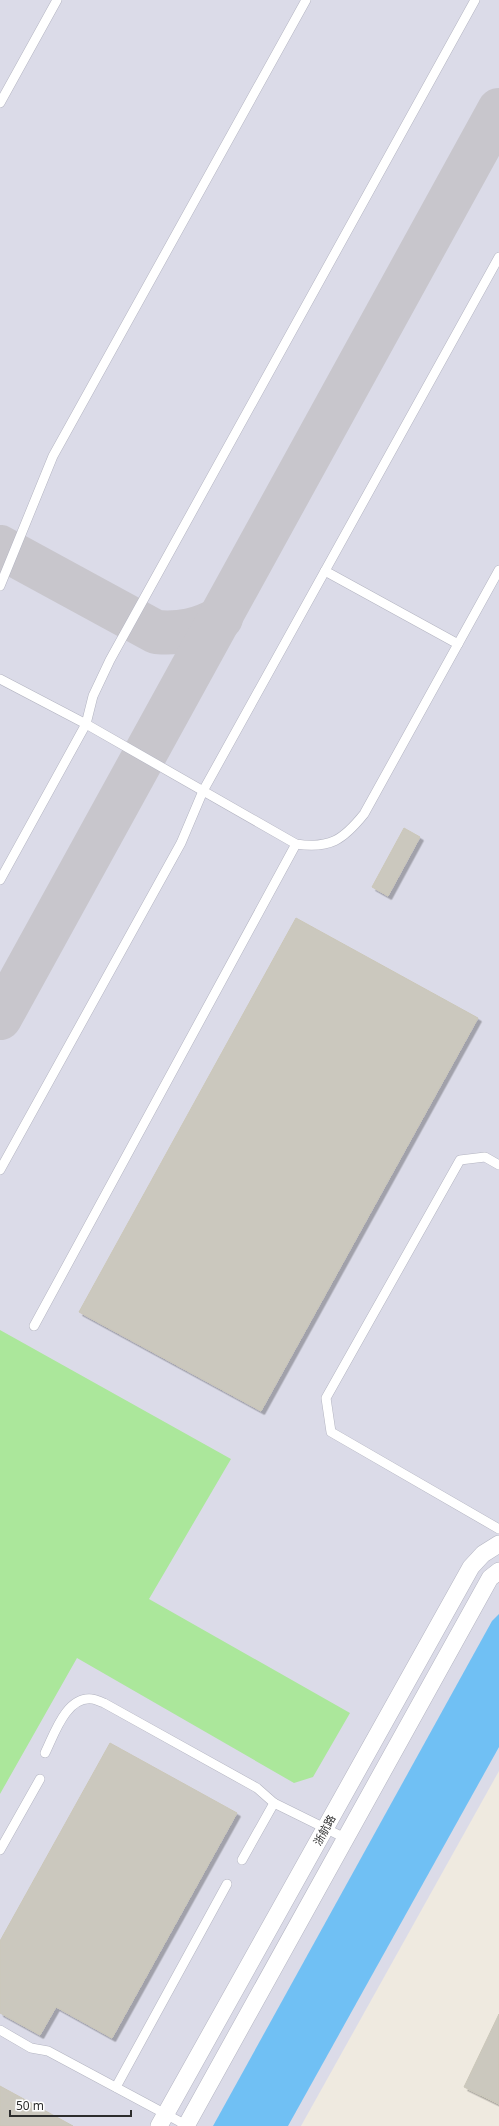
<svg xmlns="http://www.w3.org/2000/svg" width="499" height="2126" font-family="'Noto Sans','Noto Sans SC',sans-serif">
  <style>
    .airport { fill: #dbdbe8 }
    .green { fill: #abe79b }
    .water { fill: #70c0f4 }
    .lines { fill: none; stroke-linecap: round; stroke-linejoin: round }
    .taxiway { stroke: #c8c6cc; stroke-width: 44 }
    .building { fill: #cbc8be; stroke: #cbc7b9; filter: url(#shadow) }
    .service-casing { stroke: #b3b4c1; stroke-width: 10 }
    .minor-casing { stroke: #b3b4c1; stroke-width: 18 }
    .service { stroke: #fff; stroke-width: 9 }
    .minor { stroke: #fff; stroke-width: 17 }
    .labels { text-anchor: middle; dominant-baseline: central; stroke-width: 3; stroke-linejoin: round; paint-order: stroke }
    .street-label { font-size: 11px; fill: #2d2d2d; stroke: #fff }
  </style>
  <defs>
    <filter id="shadow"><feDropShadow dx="3.5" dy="3.5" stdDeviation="0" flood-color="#0004"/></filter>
  </defs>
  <rect width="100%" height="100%" fill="#efeae0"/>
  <!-- airport -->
  <path class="airport" d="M0,0H499V1771L301,2126H0Z"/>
  <!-- green -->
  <path class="green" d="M0,1330L231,1459L149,1599L350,1713L313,1777L294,1783L77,1658L0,1794Z"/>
  <!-- water -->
  <path class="water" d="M499,1614V1747L288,2126H213L492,1621Z"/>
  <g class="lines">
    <!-- taxiway -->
    <g class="taxiway">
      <path d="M0,547L156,632C181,634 199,630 221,618"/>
      <path d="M0,1018L499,110"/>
    </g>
  </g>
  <!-- building -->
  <g class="building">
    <path d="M404,828L420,837L388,896L372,887Z"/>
    <path d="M296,918L478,1018L261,1411L79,1312Z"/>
    <path d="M110,1743L237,1813L112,2038L56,2007L40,2035L0,2013V1941Z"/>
    <path d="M499,2014V2104L464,2087Z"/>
    <path d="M0,2086L73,2126H0Z"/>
  </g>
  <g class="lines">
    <defs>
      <g id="service">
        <path d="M0,103L57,0"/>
        <path d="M325,571L458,644"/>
        <path d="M0,586L53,456L306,0"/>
        <path d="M0,679L86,724L296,844C330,849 343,840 364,814L499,570"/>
        <path d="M0,880L86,724L93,696L110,660L475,0"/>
        <path d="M499,1165L485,1157L460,1160L326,1398L331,1432L499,1529"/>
        <path d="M0,1170L181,843L203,791L499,257"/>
        <path d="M34,1326L296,844"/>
        <path d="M45,1753C54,1735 66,1696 92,1699C96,1699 100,1702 104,1703L257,1788L274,1803L345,1838"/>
        <path d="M0,1850L40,1779"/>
        <path d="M242,1860L274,1803"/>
        <path d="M0,2030L31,2048L48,2051L186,2125"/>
        <path d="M116,2087L227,1884"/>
      </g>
      <g id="minor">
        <path d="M159,2126L471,1567L483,1554L499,1544"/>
        <path d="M186,2126L490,1578L499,1571"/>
      </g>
    </defs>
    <!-- service casing -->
    <use href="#service" class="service-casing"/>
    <!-- minor casing -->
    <use href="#minor" class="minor-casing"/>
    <!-- service -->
    <use href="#service" class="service"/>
    <!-- minor -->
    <use href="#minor" class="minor"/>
  </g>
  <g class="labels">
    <!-- street labels -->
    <g class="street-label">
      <text transform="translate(324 1830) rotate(-61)">浙航路</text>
    </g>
  </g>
  <!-- scale -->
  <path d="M10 2110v6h121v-6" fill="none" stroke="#2d2d2d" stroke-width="2"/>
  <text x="16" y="2110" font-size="12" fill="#2d2d2d" stroke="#ffffff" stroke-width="3" paint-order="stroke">50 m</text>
</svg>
